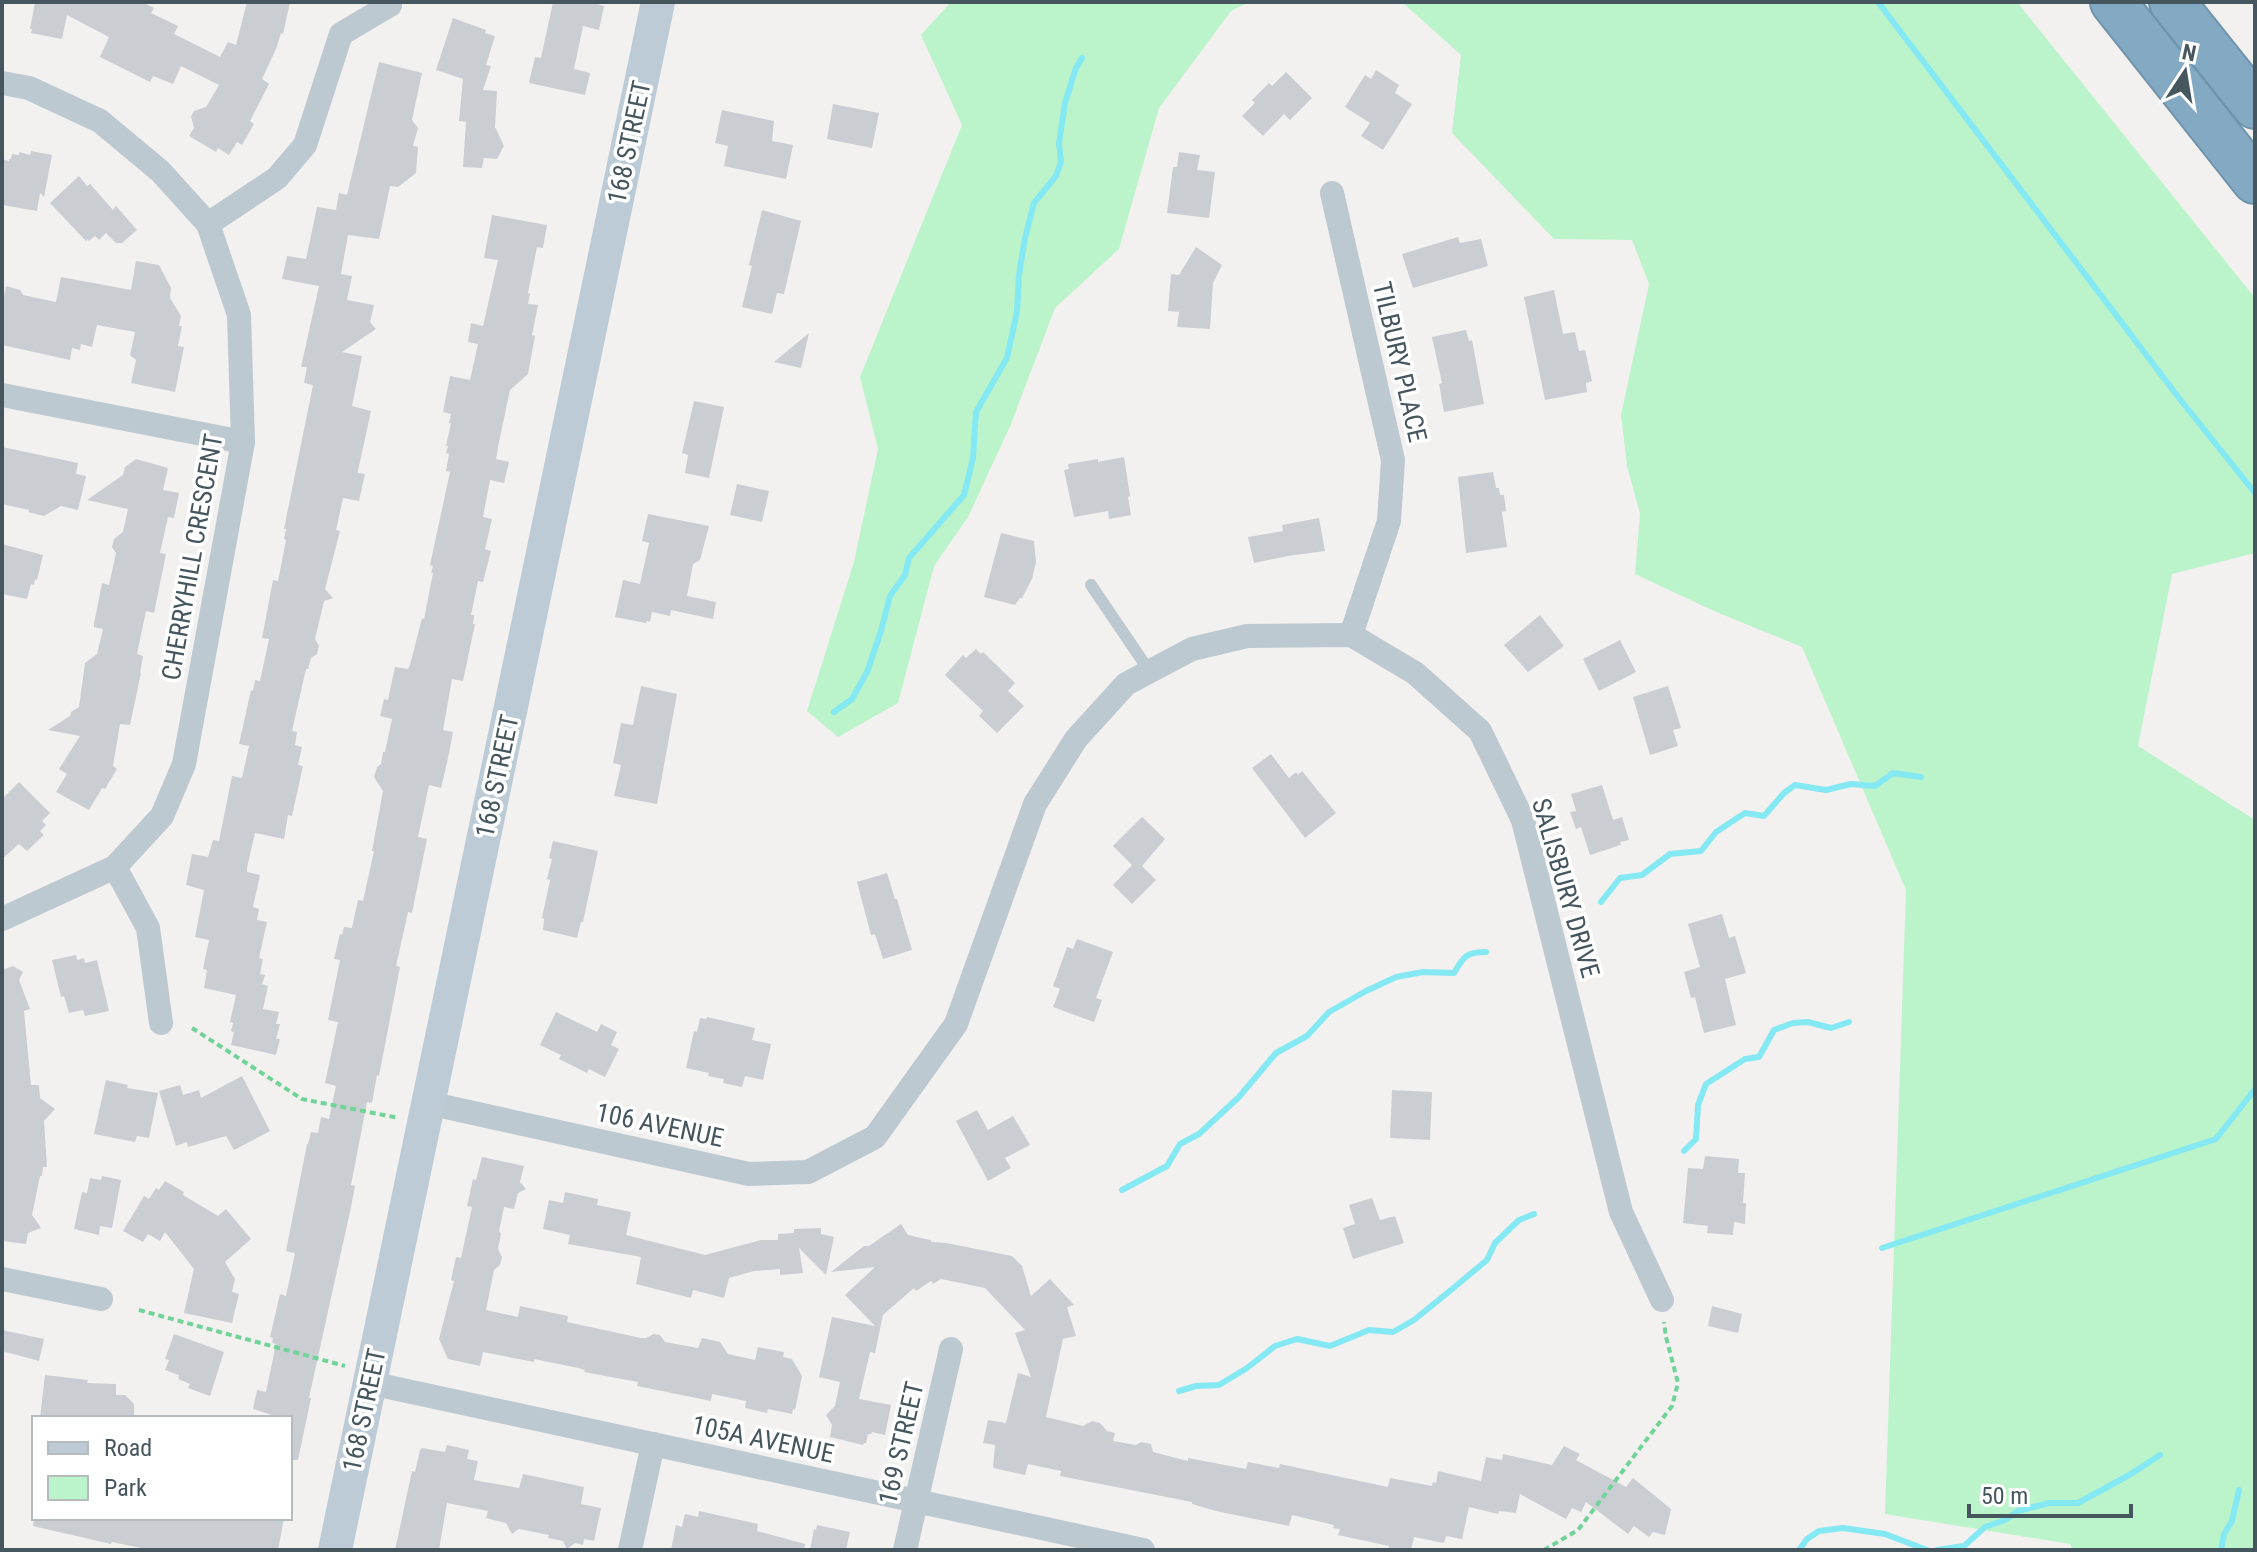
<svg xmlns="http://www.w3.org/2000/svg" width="2257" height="1552" font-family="'Roboto Condensed',sans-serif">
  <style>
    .green { fill: #bbf3cb }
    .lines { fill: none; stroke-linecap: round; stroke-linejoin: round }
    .stream { stroke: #85e9f3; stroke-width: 6 }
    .building { fill: #caced3 }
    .highway-casing { stroke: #6f94ae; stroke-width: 48 }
    .path { stroke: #70d498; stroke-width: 4; stroke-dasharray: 6 4; stroke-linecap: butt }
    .lane { stroke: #bdc9d0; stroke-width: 12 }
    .street { stroke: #bdc9d0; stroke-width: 24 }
    .secondary { stroke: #bccbd5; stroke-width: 34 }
    .highway { stroke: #84a9c3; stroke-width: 44 }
    .labels { text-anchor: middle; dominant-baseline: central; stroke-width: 7; stroke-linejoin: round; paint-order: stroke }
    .street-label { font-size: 26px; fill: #46565f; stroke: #fff }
  </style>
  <rect width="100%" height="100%" fill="#f3f0f0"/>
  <!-- green -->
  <g class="green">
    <path d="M951,2H1250L1231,11L1159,108L1119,249L1055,308L1011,424L968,517L934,566L898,703L838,737L807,711L854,562L878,449L860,377L962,125L921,35Z"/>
    <path d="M1402,2H2017L2255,298V553L2172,574L2138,746L2255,820V1550H2073L2070,1544L1885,1514L1906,890L1802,647L1714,611L1635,574L1640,514L1627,466L1621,415L1649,284L1632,240L1554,239L1452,133L1461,55Z"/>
  </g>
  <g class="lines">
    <!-- stream -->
    <g class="stream">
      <path d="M1878,2L2179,398L2255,493"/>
      <path d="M834,712L852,699L867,672L881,631L890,596L905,575L909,558L964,495L973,458L976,412L1007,358L1017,312L1019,275L1025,238L1034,203L1056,176L1061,162L1059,143L1065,103L1076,68L1082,58"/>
      <path d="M1601,902L1620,878L1642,875L1670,854L1701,851L1716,832L1745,813L1764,816L1784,793L1795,785L1826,790L1851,784L1875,786L1893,773L1921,777"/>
      <path d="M1684,1151L1696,1139L1698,1105L1706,1084L1745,1059L1759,1057L1774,1030L1793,1023L1808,1022L1831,1028L1849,1022"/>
      <path d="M1122,1190L1167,1166L1180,1144L1199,1134L1239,1097L1276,1053L1307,1036L1329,1012L1366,991L1396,977L1423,972L1454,973C1464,956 1466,952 1486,952"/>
      <path d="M1882,1248L2216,1139L2255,1089"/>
      <path d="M1179,1391L1196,1386L1219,1385L1247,1368L1275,1346L1297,1339L1330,1346L1369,1330L1393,1332L1414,1320L1451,1290L1487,1260L1495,1243L1519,1220L1534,1214"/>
      <path d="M1799,1550L1807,1539L1819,1531L1843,1528L1885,1534L1927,1550"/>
      <path d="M1937,1550L1964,1546L1985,1527L2005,1520L2018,1511L2049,1503H2078L2131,1474L2160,1455"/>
      <path d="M2221,1550L2224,1534L2232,1521L2239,1490"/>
    </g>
  </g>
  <!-- building -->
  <g class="building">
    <path d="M35,2H142L154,8L151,13L178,26L174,34L220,57L228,42L236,45L247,2H290L283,34L281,33L276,49L262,79L269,84L250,121L254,124L242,145L237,142L229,155L218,148L216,152L189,136L194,128L191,116L194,111L206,107L219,85L181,66L173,84L153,76L150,82L100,57L109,37L67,15L62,39L31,33L32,29H30Z"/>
    <path d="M553,2H589L604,6L599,30L583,26L574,69L590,73L585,95L529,83L535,57L541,58Z"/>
    <path d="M453,18L486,30L485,33L495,36L486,65L491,66L483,90L497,91L495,127L504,146L497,159L484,158L482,168L463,167L466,122L459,121L463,79L436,70Z"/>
    <path d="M379,62L422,73L412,120L418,128L413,146L418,147L416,173L398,187L390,186L379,239L348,235L341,274L352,276L347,300L374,305L370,322L376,329L342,352L362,356L352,406L371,411L358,471V473L365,474L359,501L343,498L336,530L340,531L325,589L333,598L324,601L315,639L319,646L317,654L311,658L308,669H306L292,731L297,732L295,745L302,747L298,765L303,766L292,816L288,815L284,839L255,833L247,868V872L260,875L253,907L259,909L257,920L267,922L259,958L263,959L260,974L265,975L262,984L268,986L263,1009L279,1012L276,1024H280L276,1039H280L276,1055L231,1045L234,1032L231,1031L233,1023L230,1022L236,995L204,988L207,970L203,969L209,940L195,937L204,890L186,885L192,854L208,857L213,840L219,841L232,776L242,778L249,746L239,744L251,690L253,691L255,680L260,681L269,639L262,638L273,580L278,581L286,540L284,539L286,529H284L313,385L304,383L307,367H301L319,286L282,279L287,256L306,259L317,207L336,210L339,193L347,195Z"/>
    <path d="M1376,70L1399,85L1395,93L1412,104L1383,150L1361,136L1370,123L1345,107L1365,75L1371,79Z"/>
    <path d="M1286,72L1312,98L1290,120L1284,114L1263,136L1242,116L1255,103L1252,100L1269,83L1272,86Z"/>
    <path d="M833,104L879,113L872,148L827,139Z"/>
    <path d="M722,110L774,121L772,141L793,145L786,179L724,166L728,146L715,143Z"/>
    <path d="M31,151L52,155L44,197L40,193L37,211L2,205V159L9,161V159H11L12,154L19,155V152L30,155Z"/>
    <path d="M1179,152L1200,155L1197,170L1215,172L1209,218L1167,213L1173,167H1177Z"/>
    <path d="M79,176L87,186L90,184L113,210L116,206L137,230L122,243H116L106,233L99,240L95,236L89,241L87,239L86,241L50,203Z"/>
    <path d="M762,210L801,221L784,294L777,293L772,314L742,307L752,266L749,265Z"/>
    <path d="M492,215L547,225L543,248L537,247L528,293L530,294L528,304L538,305L532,335L535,336L528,374L510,390L499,442L496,459L509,462L504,483L490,480L483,517L492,519L485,549L491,551L483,582L478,581L471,615H474L473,624H475L463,681L452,679L443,730L453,732L447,763L441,788L429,785L418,837L427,839L412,913L408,912L396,966L400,967L379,1076L377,1075L372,1103L367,1102L351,1185L355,1186L351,1207L309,1398H311L298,1460H290V1418H275V1416L253,1409L257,1390L266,1392L276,1344L272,1343L273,1338L270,1337L280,1294L286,1296L295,1253L286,1251L307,1144H308L311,1132L318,1133L321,1117L329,1119L336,1086L325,1083L338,1022L328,1020L340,960L334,959L340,934L342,935L344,927L352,928L358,900L363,901L374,851H372L383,791L374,777L377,767L381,764L383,752H385L392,719L380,716L384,699L388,700L395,667L408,669L410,665L422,618L424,619L433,573H431L433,566L430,565L450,472L446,471L449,454L446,453L448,446H446L451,423H449L451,414L443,412L450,376L470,380L478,344L468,342L471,323L483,326L498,260L484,258Z"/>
    <path d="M1458,237L1460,243L1481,239L1488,266L1413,288L1402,254Z"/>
    <path d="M1196,247L1222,265L1213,283L1210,329L1177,327L1179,312L1168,311L1171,274L1179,275Z"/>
    <path d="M136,261L159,265L171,288L170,298L181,316L179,326H182L178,346L184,347L175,392L131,383L136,360L130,355L135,332L97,325L92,347L81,344L80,350L72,348L70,360L2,345V306L6,286L20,290L23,295L56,302L61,277L131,290Z"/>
    <path d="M1554,290L1563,334L1575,332L1579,351L1585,350L1592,381L1586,383L1587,392L1545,400L1524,297Z"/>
    <path d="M1466,330L1469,341L1472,340L1484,404L1444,412L1439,384L1442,383L1432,337Z"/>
    <path d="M809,333L801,368L774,362Z"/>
    <path d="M694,401L724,407L709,478L685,473L688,455L682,453Z"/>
    <path d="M2,447L78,463L76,474L86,476L78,510L61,506L44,516L28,512L29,510L2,504Z"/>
    <path d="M1124,457L1130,496L1128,497L1131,515L1109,519L1108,511L1074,517L1064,470L1069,469L1068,464L1098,459V462Z"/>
    <path d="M136,459L168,468L163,490L179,493L174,518L168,517L160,553L166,554L154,613L146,611L137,654L143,656L140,673H141L130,725L120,724L113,766L117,769L105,789L102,788L89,810L56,792L67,774L59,769L80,736L48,730L70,716L71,712L79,707L85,663L97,654L103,629L94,627V624L102,583L109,585L116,553L112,547L114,539L123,532L128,509L87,500L123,475L125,467Z"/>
    <path d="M1493,472L1496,488H1499L1500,495H1504L1506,511L1502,512L1507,547L1466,553L1458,477Z"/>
    <path d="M737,484L769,491L762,522L730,515Z"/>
    <path d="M648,514L709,526L700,560L693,564L687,596L716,602L713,619L671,610L670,616L652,612L650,622L647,621L646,623L615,617L623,580L640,584L649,543L642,541Z"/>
    <path d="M1319,518L1325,551L1288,556L1254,563L1248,537L1283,531L1282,525Z"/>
    <path d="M1001,533L1034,541L1036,562L1032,579L1022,598H1020L1015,605L984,597Z"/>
    <path d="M2,544L43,555L37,580L35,579L34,585L31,584L27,599L2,594Z"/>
    <path d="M1540,615L1564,646L1528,672L1504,645Z"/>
    <path d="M1620,640L1636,672L1599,691L1583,659Z"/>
    <path d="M976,649L981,654L983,652L1015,683L1008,691L1024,706L997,733L979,716L983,711L945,675L963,655L966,658Z"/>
    <path d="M641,686L677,694L657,804L614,796L621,765L613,763L621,723L633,725Z"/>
    <path d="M1668,686L1681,728L1673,730L1678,746L1650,755L1633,697Z"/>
    <path d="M1271,754L1289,778L1296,772L1298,775L1302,771L1336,813L1305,838L1252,768Z"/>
    <path d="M19,782L50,813L42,821L46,825L40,831L44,835L27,851L19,844L2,859V799Z"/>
    <path d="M1602,785L1613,820L1622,817L1629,840L1620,842L1621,845L1590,855L1581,827L1576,829L1570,812L1576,811L1571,794Z"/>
    <path d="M1142,817L1165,839L1142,866L1156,880L1132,904L1113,885L1132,865L1113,846Z"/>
    <path d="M553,841L598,851L583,922H581L577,938L543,930L544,919L542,918L550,880L547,879L552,859L549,858Z"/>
    <path d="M887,873L895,899H897L912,950L883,959L875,934L871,935L857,882Z"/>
    <path d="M1722,914L1729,938L1735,936L1746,973L1725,979L1736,1025L1704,1033L1695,997L1691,998L1684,972L1700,967L1688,924Z"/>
    <path d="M1077,939L1113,952L1096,998L1102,1000L1094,1022L1053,1007L1060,989L1053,986L1067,947L1073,949Z"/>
    <path d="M76,955L77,960L84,958L85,963L97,960L109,1011L85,1016L83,1010L69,1013L64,996L61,997L52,960Z"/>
    <path d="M13,966L23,972L19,980L30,1009L24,1011L31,1085H39L40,1098L55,1109L44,1121L47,1167H43L42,1176H40L32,1215L41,1228L28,1233L26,1244L2,1241V970Z"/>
    <path d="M556,1012L597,1032L601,1024L617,1032L611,1045L619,1049L605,1077L589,1069L587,1073L559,1059L561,1055L540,1045Z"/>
    <path d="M707,1017L755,1028L752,1040L771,1044L763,1080L745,1076L742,1087L723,1083L724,1079L708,1076L709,1073L686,1068L694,1031L697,1032L700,1018L706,1019Z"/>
    <path d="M242,1076L270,1131L234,1150L226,1136L188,1147L187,1142L176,1146L159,1091L180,1085L183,1095L199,1090L201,1098Z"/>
    <path d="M106,1080L128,1085L127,1088L158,1093L149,1138L137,1136L135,1142L94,1134Z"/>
    <path d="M1392,1090L1432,1092L1430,1140L1390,1138Z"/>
    <path d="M977,1110L988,1130L1013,1116L1030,1145L1005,1158L1011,1168L988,1181L956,1121Z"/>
    <path d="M1705,1156L1739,1159L1738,1173H1745L1743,1203H1746L1745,1224L1734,1222L1733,1235L1707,1233L1708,1226L1683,1223L1688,1168L1703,1169Z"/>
    <path d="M482,1157L524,1166L520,1182L526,1189L518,1193L514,1209L504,1207L499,1231L501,1234L498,1249L502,1257L500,1265L494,1270L486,1310L518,1317L520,1306L568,1316L567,1322L641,1338H646L654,1334L660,1335L665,1342L698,1348L702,1338L720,1342L728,1354L755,1360L758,1347L784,1352L783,1357L792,1359L802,1376L795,1410L793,1409L792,1414L768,1409L767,1413L745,1408L746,1401L712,1394L711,1401L637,1386L638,1382L584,1372L585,1370L578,1368L534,1359V1362L483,1352L480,1366L448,1359L439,1339L454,1281L451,1280L456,1257L461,1258L472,1207L467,1206L473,1179L476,1180Z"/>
    <path d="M102,1176L121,1180L112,1228L100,1226L99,1235L74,1229L82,1192L87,1193L90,1178L101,1180Z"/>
    <path d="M165,1181L184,1192L183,1195L218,1216L226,1209L251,1239L225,1262L235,1279L232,1292L239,1294L232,1323L184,1313L194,1269L165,1232L160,1241L148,1234L143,1242L123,1231L144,1196L149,1199L156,1188L159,1190Z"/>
    <path d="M565,1192L598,1199L597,1205L631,1212L626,1235L705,1255L761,1240H778V1234L794,1233V1229L821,1228V1234L834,1237L826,1275L799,1248L803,1273L780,1275V1269L754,1271L729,1278L724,1298L693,1290L691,1298L636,1284L641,1257L568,1244L570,1235L543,1229L549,1200L563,1203Z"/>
    <path d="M1372,1198L1380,1220L1395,1216L1404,1243L1353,1259L1343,1228L1355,1224L1349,1205Z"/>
    <path d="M901,1224L908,1235L930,1240L932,1242L946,1243L1012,1256L1022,1266L1031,1296L1050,1279L1074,1305L1067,1307L1076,1336L1063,1339L1046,1417L1083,1426L1092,1421L1100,1423L1107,1431L1115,1433L1113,1441L1136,1445L1141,1442L1151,1444L1153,1452L1188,1461V1458L1246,1469L1248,1462L1279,1468L1280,1464L1388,1487L1390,1478L1432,1486L1433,1482L1436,1483L1438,1471L1481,1481L1486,1457L1502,1460L1503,1454L1552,1465L1564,1446L1580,1454L1576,1460L1626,1487L1633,1478L1671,1509L1665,1535L1653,1532L1649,1537L1634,1526L1628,1534L1586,1502L1581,1512L1572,1508L1566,1519L1520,1494L1516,1513L1499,1511L1498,1514L1469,1507L1462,1539L1446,1536L1444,1543L1414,1537L1411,1550H1388L1389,1546L1338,1535L1340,1529L1333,1528L1334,1525L1292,1515L1289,1526L1216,1511L1192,1504V1502L1060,1476L1061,1471L1028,1464L1025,1475L993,1468L995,1445L983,1443L988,1420L1006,1423L1018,1373L1031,1377L1015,1333L1025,1330L985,1288L941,1279L933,1284L931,1281L916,1291L914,1288L883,1315L875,1353L870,1352L859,1399L891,1405L885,1435L872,1432L871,1434H868L866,1443H864L863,1445L830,1437L832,1425L826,1415L835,1406L840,1382L819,1377L832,1317L875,1326L845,1295L875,1267L831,1272L864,1246H869Z"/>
    <path d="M1712,1306L1742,1314L1738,1333L1708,1326Z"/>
    <path d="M2,1330L44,1339L39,1361L2,1351Z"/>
    <path d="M174,1334L224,1352L210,1396L188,1388L190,1384L178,1379L179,1375L165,1370L169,1360L165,1359Z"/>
    <path d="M45,1375L88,1380L87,1383L116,1384V1395H125L134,1404V1418H40Z"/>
    <path d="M447,1445L469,1450L467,1459L478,1461L474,1480L519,1488L523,1474L584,1487L581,1504L601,1508L594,1541L584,1539L583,1545L575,1543L567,1549L563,1541L548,1538L549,1535L519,1529L512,1534L506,1523L486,1518L488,1511L447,1503L439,1550H395L412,1471L415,1472L420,1450L422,1448L445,1452Z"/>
    <path d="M699,1511L758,1524L757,1531L805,1544L804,1550H671L676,1525L682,1527L685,1514L698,1517Z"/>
    <path d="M34,1518H284L278,1550H151L112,1542L111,1544L33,1526Z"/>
    <path d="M817,1525L850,1532L846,1550H810L814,1529L816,1530Z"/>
  </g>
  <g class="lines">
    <defs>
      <g id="highway">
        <path d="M2113,2L2255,181"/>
        <path d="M2172,2L2255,106"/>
      </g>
    </defs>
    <!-- highway casing -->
    <use href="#highway" class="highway-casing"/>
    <!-- path -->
    <g class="path">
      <path d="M192,1028L302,1099L399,1118"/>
      <path d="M139,1310L345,1366"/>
      <path d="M1544,1550L1578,1530L1672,1406L1678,1383L1666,1337L1664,1322"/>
    </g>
    <!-- lane -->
    <path class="lane" d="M1091,585L1150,672"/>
    <!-- street -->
    <g class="street">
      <path d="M2,83L29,88L100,121L160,171L208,224L239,315L243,442L184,764L162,816L115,867L2,919"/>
      <path d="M1332,193L1393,460L1389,521L1351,635"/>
      <path d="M208,224L277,178L305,145L341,34L390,5"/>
      <path d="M2,395L243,442"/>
      <path d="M115,867L148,928L161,1023"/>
      <path d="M428,1103L749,1174L808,1172L875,1137L956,1024L1035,804L1076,739L1126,684L1192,649L1247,636L1351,635L1415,673L1480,731L1523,820L1621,1212L1662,1300"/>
      <path d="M2,1279L101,1299"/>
      <path d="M370,1383L1143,1550"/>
      <path d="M630,1550L653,1444"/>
      <path d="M905,1550L951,1349"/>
    </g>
    <!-- secondary -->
    <path class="secondary" d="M335,1550L658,2"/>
    <!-- highway -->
    <use href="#highway" class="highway"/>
  </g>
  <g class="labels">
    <!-- street labels -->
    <g class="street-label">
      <text transform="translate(629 142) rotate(-78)">168 STREET</text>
      <text transform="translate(1400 362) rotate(77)">TILBURY PLACE</text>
      <text transform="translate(192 557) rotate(-80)">CHERRYHILL CRESCENT</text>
      <text transform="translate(497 776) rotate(-78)">168 STREET</text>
      <text transform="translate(1566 888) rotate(74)">SALISBURY DRIVE</text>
      <text transform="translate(660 1125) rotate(12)">106 AVENUE</text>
      <text transform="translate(364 1410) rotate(-78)">168 STREET</text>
      <text transform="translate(763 1439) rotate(12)">105A AVENUE</text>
      <text transform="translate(901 1443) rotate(-77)">169 STREET</text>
    </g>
  </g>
  <!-- border -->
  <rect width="2257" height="1552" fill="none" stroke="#46565f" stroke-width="8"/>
  <!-- legend -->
  <rect x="32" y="1416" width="260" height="104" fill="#ffffff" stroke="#b5bbbf" stroke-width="2"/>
  <rect x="48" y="1442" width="40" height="12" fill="#bccbd5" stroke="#b5bbbf" stroke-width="2"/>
  <text x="104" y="1456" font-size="24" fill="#46565f">Road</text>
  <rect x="48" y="1476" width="40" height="24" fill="#bbf3cb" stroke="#b5bbbf" stroke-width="2"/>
  <text x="104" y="1496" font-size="24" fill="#46565f">Park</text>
  <!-- north arrow -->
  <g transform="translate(2185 72) rotate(12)" stroke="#ffffff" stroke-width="6" paint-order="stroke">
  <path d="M0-6L14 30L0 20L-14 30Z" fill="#46565f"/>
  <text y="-12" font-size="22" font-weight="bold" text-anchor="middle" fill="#46565f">N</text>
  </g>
  <!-- scale -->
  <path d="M1969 1504v12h162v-12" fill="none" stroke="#46565f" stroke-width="4"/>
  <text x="1981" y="1504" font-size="24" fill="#46565f" stroke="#ffffff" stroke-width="6" paint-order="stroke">50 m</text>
</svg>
